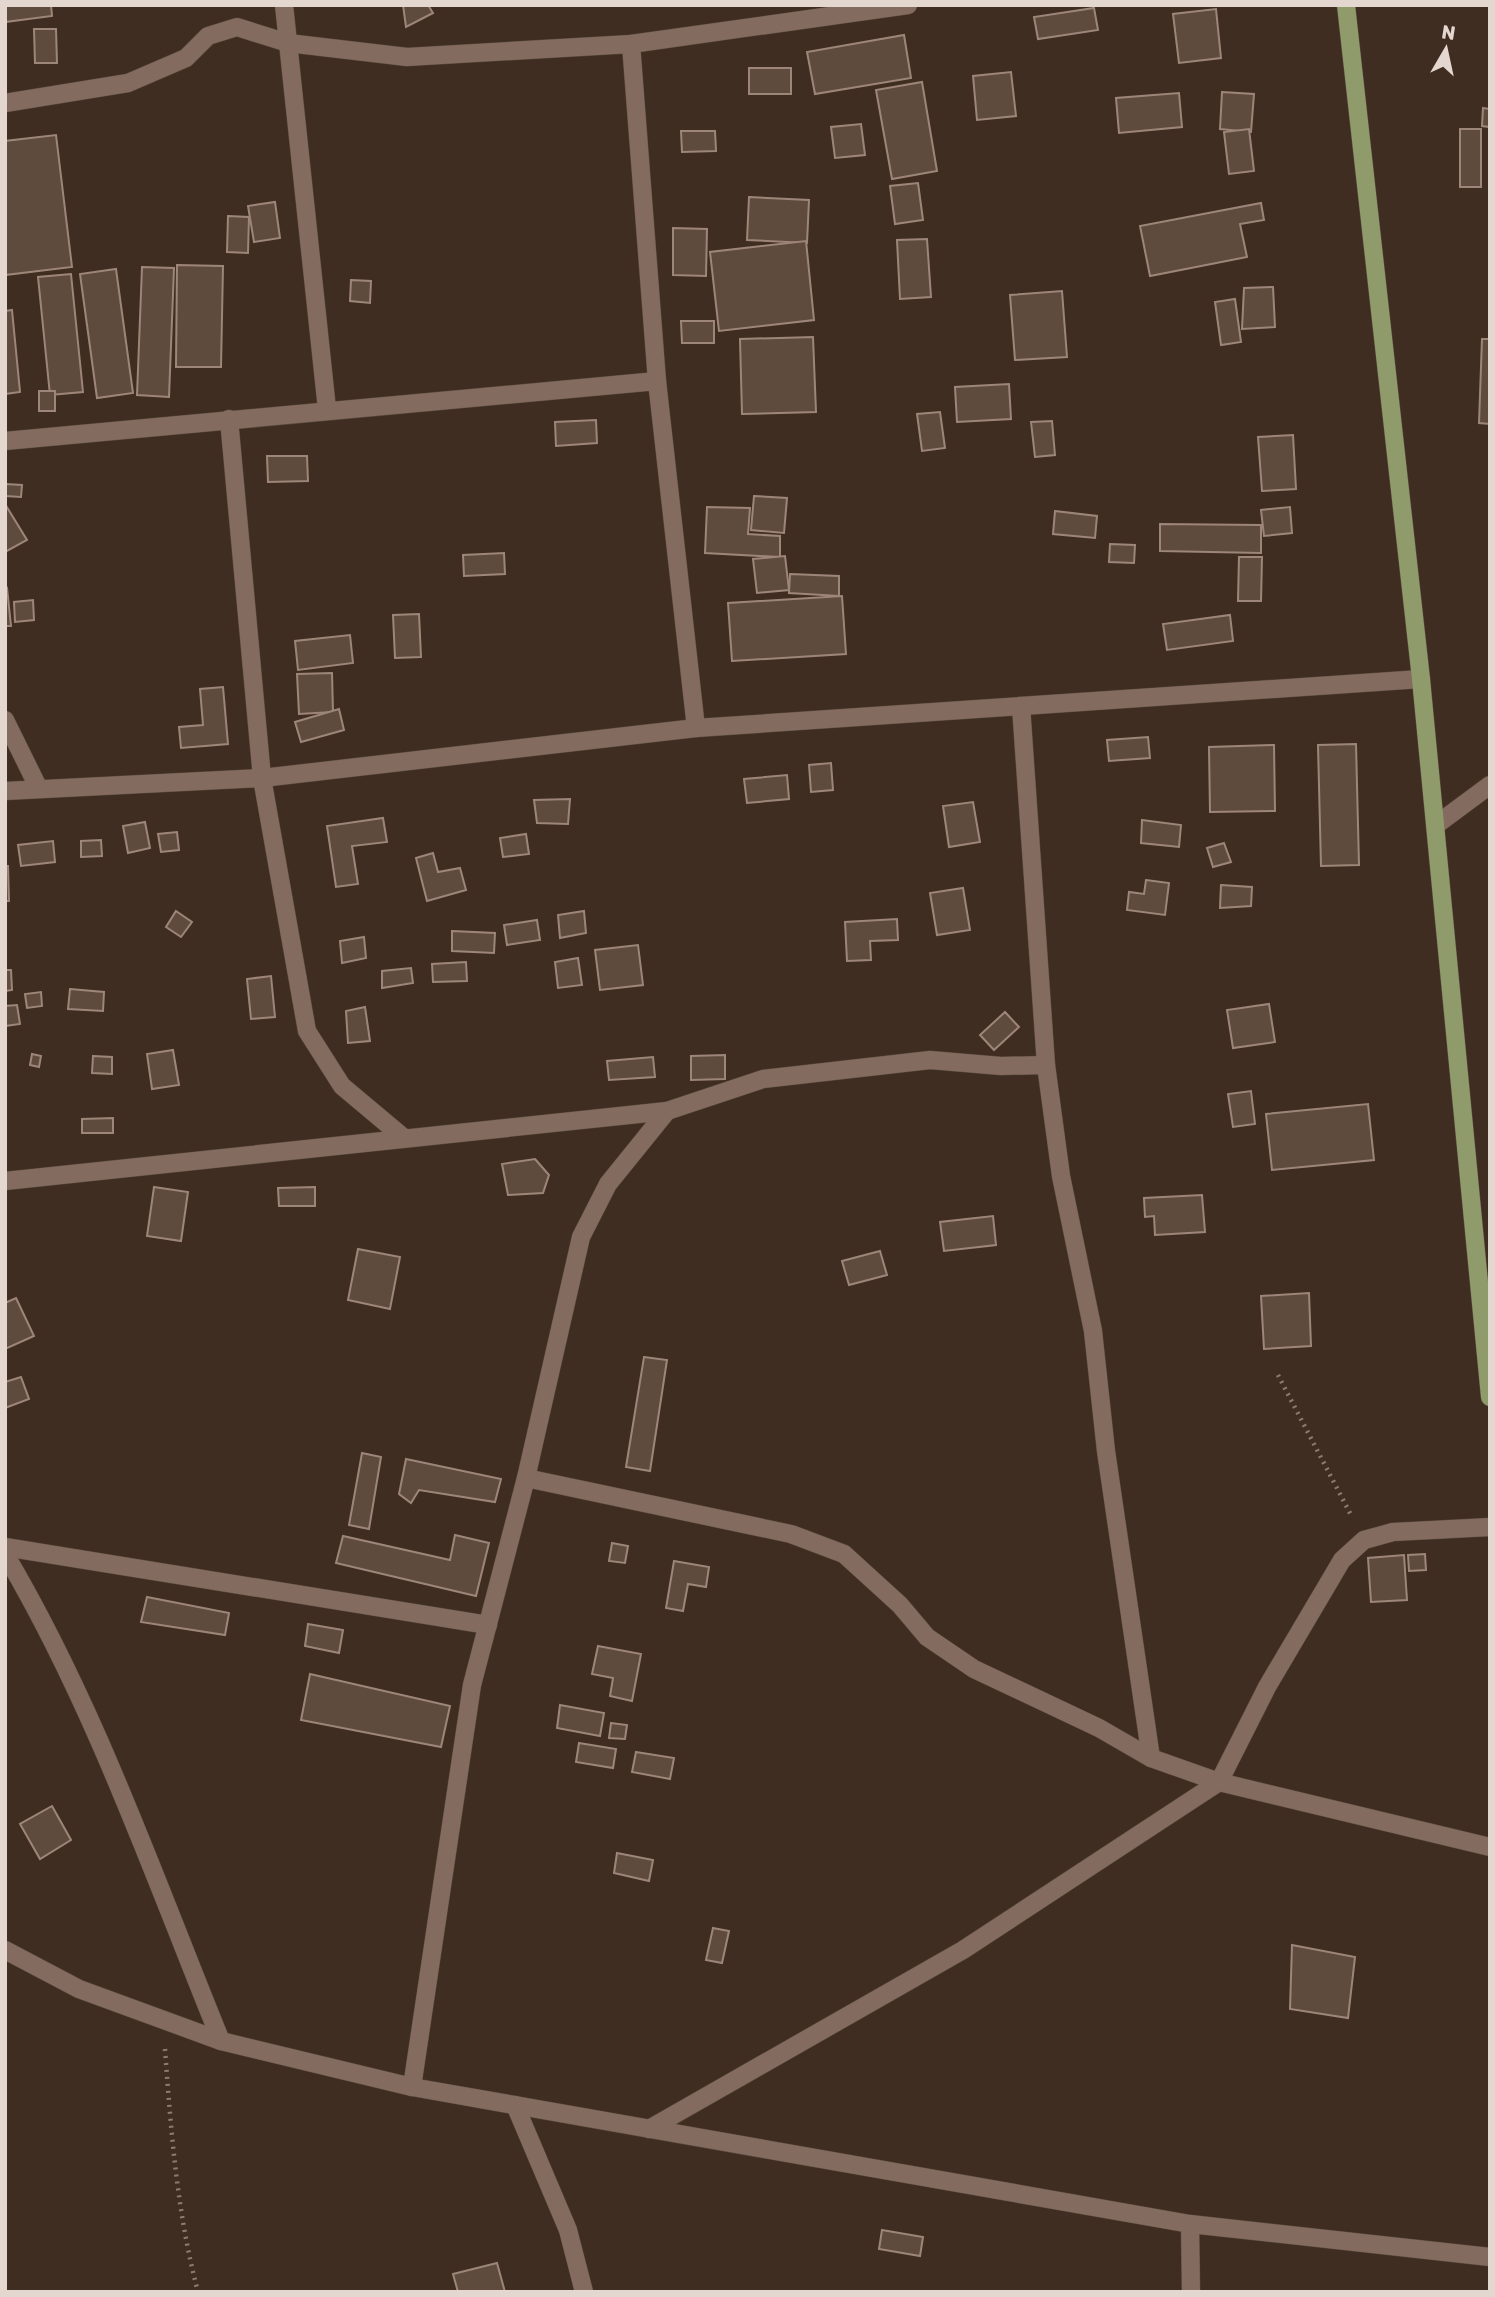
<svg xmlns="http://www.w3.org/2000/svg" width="1495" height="2297" font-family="Rubik,sans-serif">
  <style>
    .building { fill: #5f4a3e; stroke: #9d8679; stroke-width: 2 }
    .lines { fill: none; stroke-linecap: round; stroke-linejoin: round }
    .minor-casing { stroke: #5b4b41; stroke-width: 19 }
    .primary-casing { stroke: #5b4b41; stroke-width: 19 }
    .path { stroke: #8c7b72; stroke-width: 4.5; stroke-dasharray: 2 5; stroke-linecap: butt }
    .minor { stroke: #836c5f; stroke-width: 18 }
    .primary { stroke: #909b6b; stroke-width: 18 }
  </style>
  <rect width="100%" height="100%" fill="#402d21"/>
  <!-- building -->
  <g class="building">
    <path d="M5,5H51L52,16L5,22Z"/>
    <path d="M403,5H428L433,13L406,27Z"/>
    <path d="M1094,8L1098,30L1038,39L1034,17Z"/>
    <path d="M1216,9L1221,58L1179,63L1173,14Z"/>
    <path d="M34,29H56L57,63H35Z"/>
    <path d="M904,35L911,78L815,94L807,52Z"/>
    <rect x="749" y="68" width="42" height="26"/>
    <path d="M1011,72L1016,116L977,120L973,76Z"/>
    <path d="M922,82L937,171L892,179L876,90Z"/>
    <path d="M1222,92L1254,94L1251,132L1220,129Z"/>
    <path d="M1179,93L1182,127L1119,133L1116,98Z"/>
    <path d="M1483,108L1490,109V127L1482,126Z"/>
    <path d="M861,124L865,155L835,158L831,127Z"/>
    <path d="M1249,129L1254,171L1229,174L1224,132Z"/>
    <rect x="1460" y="129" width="21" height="58"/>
    <path d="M681,131H715L716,151L682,152Z"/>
    <path d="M56,135L72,267L5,275V141Z"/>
    <path d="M918,183L923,220L895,224L890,186Z"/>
    <path d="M749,197L809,200L807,243L747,240Z"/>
    <path d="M275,202L280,238L254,242L248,206Z"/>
    <path d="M1261,203L1264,220L1240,224L1247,257L1150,276L1140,226Z"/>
    <path d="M228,216L249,217L248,253L227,252Z"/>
    <path d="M673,228L707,229L706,276L673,275Z"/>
    <path d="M927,239L931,297L900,299L897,240Z"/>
    <path d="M806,241L814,320L719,331L710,252Z"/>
    <path d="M177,265L223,266L221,367H176Z"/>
    <path d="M142,267L174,268L169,397L137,395Z"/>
    <path d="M116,269L133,393L97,398L80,274Z"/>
    <path d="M71,274L83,392L50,395L38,277Z"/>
    <path d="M351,280L371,281L370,303L350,301Z"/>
    <path d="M1273,287L1275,327L1242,329L1244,288Z"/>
    <path d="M1062,291L1067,357L1015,360L1010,295Z"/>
    <path d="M1235,299L1241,342L1221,345L1215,302Z"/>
    <path d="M12,310L20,392L5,394V311Z"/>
    <path d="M681,321H714V343H682Z"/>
    <path d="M813,337L816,412L742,414L740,339Z"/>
    <path d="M1482,339H1490V424L1479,423Z"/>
    <path d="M1009,384L1011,419L957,422L955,387Z"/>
    <rect x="39" y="391" width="16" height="20"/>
    <path d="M940,412L945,448L922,451L917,414Z"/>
    <path d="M596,420L597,443L556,446L555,422Z"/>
    <path d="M1052,421L1055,455L1035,457L1031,422Z"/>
    <path d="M1293,435L1296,489L1262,491L1258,437Z"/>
    <path d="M267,456H307L308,481L268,482Z"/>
    <path d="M5,484L22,485L21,497L5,496Z"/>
    <path d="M754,496L787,498L784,533L751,530Z"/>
    <path d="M5,504L27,540L5,552Z"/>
    <path d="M707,507L750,508L748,534L780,536V557L705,553Z"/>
    <path d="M1290,507L1292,533L1264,536L1261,510Z"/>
    <path d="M1055,511L1097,516L1095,538L1053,534Z"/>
    <path d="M1160,524L1261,525V553L1160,551Z"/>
    <path d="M1110,544L1135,545L1134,563L1109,562Z"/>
    <path d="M504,553L505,574L464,576L463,555Z"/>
    <path d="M785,556L789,590L757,593L753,559Z"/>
    <path d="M1239,557H1262L1261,601H1238Z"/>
    <path d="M790,574L839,576V596L789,593Z"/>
    <path d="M7,588L11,626H5V589Z"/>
    <path d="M842,596L846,654L732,661L728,603Z"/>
    <path d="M33,600L34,620L15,622L14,602Z"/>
    <path d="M419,614L421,657L395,658L393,615Z"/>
    <path d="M1230,615L1233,641L1167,650L1163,624Z"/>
    <path d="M350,635L353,663L298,670L295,641Z"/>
    <path d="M332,673L333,712L299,714L297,674Z"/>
    <path d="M223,687L228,744L181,748L179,727L203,725L200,689Z"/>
    <path d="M339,709L344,730L301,742L295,722Z"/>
    <path d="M1148,737L1150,758L1109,761L1107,740Z"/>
    <path d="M1356,744L1359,865L1321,866L1318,745Z"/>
    <path d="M1274,745L1275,811L1210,812L1209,747Z"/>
    <path d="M831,763L833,790L811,792L809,765Z"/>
    <path d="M787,775L789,799L747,803L744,779Z"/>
    <path d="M570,799L568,824L537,823L534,800Z"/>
    <path d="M973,802L980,842L949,847L943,806Z"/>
    <path d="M383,818L387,842L352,846L358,884L336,887L327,826Z"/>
    <path d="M1142,820L1181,825L1179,847L1141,843Z"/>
    <path d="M145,822L150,848L128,853L123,826Z"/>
    <path d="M177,832L179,850L161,852L158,834Z"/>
    <path d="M526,834L529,854L503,857L500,838Z"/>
    <path d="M101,840L102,856L81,857V841Z"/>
    <path d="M53,841L55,862L21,866L18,845Z"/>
    <path d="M1224,843L1231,862L1213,867L1207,848Z"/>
    <path d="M433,853L438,872L460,868L466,890L427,901L416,858Z"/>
    <path d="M5,866H8L9,901H5Z"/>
    <path d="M1146,880L1169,883L1165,915L1127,910L1129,892L1144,894Z"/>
    <path d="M1221,885L1252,887L1251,906L1220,908Z"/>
    <path d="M963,888L970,930L937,935L930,893Z"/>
    <path d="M176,911L192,922L181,937L166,927Z"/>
    <path d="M584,911L586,933L560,938L558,915Z"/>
    <path d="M897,919L898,940L870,941L871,960L847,961L845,922Z"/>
    <path d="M537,920L540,940L507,945L504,925Z"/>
    <path d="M452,931L495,933L494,953L452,951Z"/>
    <path d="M364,937L366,958L342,963L340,941Z"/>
    <path d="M638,945L643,985L600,990L595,950Z"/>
    <path d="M578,958L582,985L558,988L555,962Z"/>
    <path d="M466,962L467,981L433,982L432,964Z"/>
    <path d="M411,968L413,983L382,988V971Z"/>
    <path d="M5,970H11L12,990L5,991Z"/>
    <path d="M271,976L275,1017L251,1019L247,979Z"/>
    <path d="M70,989L104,992L103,1011L68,1009Z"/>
    <path d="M41,992L42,1006L27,1008L25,994Z"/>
    <path d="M1269,1004L1275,1042L1233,1048L1227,1010Z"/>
    <path d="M17,1005L20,1024L5,1026V1006Z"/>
    <path d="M365,1007L370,1041L348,1043L346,1011Z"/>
    <path d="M1005,1012L1019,1027L994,1050L980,1035Z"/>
    <path d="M173,1050L179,1085L152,1089L147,1054Z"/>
    <path d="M32,1054L41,1056L39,1067L30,1065Z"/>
    <path d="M725,1055V1079L691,1080V1056Z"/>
    <path d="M93,1056L112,1057V1074L92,1073Z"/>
    <path d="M653,1057L655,1077L609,1080L607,1061Z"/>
    <path d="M1251,1091L1255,1124L1233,1127L1228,1094Z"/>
    <path d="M1368,1104L1374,1160L1272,1170L1266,1114Z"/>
    <path d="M113,1118V1133H82V1119Z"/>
    <path d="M535,1159L549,1175L543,1193L508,1195L502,1164Z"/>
    <path d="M154,1187L188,1192L181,1241L147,1236Z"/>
    <path d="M315,1187V1206H279L278,1188Z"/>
    <path d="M1202,1195L1205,1232L1155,1235L1154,1216L1145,1217L1144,1198Z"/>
    <path d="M993,1216L996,1245L944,1251L940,1222Z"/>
    <path d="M358,1249L400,1257L390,1309L348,1300Z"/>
    <path d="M880,1251L887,1275L849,1285L842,1261Z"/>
    <path d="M1309,1293L1311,1346L1264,1349L1261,1296Z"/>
    <path d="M16,1298L34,1336L5,1349V1303Z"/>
    <path d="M644,1357L667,1360L650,1471L626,1467Z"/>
    <path d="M21,1377L29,1399L5,1408V1382Z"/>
    <path d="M362,1453L381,1457L369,1529L349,1525Z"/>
    <path d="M406,1459L501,1479L495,1502L419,1490L411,1503L399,1494Z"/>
    <path d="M455,1535L489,1543L476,1596L336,1563L343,1536L450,1560Z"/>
    <path d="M612,1543L628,1546L625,1563L609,1561Z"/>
    <path d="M1425,1554L1426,1570L1409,1571L1408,1555Z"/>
    <path d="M1404,1555L1407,1600L1371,1602L1368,1558Z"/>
    <path d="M674,1561L709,1567L706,1587L688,1584L683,1611L666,1608Z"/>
    <path d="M147,1597L229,1613L225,1635L141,1622Z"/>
    <path d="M308,1624L343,1630L339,1653L305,1646Z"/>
    <path d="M598,1646L641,1654L632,1701L610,1696L613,1678L592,1674Z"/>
    <path d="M310,1674L450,1706L441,1747L301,1720Z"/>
    <path d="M560,1705L604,1713L600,1736L557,1728Z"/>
    <path d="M611,1723L627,1725L625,1739L609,1738Z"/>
    <path d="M579,1743L616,1749L613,1768L576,1762Z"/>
    <path d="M636,1752L674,1758L670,1779L632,1772Z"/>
    <path d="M52,1806L71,1840L40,1859L20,1824Z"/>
    <path d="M617,1853L653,1860L649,1881L614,1873Z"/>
    <path d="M713,1928L729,1931L722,1963L706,1960Z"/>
    <path d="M1292,1945L1355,1957L1348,2018L1290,2009Z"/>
    <path d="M882,2230L923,2237L920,2256L879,2249Z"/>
    <path d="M497,2263L505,2292H458L453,2274Z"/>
  </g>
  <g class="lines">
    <defs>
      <g id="minor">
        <path d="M284,5L327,409"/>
        <path d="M631,44L657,381L696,728L1421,679"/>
        <path d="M5,103L128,83L186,58L208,36L237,27L288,43L407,57L631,44L908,5"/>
        <path d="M229,419L262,778L307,1031L342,1086L404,1138"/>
        <path d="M5,441L657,381"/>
        <path d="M1021,706L1046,1065"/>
        <path d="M5,720L38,787"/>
        <path d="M5,791L262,778L696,728"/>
        <path d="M1436,825L1490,785"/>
        <path d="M5,1181L667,1111L763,1079L930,1060L1001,1066L1046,1065L1061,1176L1093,1331L1106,1451L1151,1758"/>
        <path d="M526,1478L791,1534L844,1554L900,1605L927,1637L974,1669L1099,1728L1151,1758L1219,1782L1267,1687L1342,1560L1364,1540L1393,1532L1490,1527"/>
        <path d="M5,1547L488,1625"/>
        <path d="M5,1554C95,1706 154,1877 221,2041"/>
        <path d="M5,1950L79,1989L221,2041L412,2087L1190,2224L1490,2257"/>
        <path d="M412,2087L472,1685L526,1478L581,1237L608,1184L667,1111"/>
        <path d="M515,2105L568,2230L584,2292"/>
        <path d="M649,2129L963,1950L1219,1782L1490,1847"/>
        <path d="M1190,2224L1191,2292"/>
      </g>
      <path id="primary" d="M1346,5L1421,679L1490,1397"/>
    </defs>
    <!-- minor casing -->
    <use href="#minor" class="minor-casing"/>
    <!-- primary casing -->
    <use href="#primary" class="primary-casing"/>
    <!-- path -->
    <g class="path">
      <path d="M1278,1375L1352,1517"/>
      <path d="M165,2049C171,2131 177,2213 198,2292"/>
    </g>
    <!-- minor -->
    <use href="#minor" class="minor"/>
    <!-- primary -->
    <use href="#primary" class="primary"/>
  </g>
  <!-- border -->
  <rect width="1495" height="2297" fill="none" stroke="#e4d7d0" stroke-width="14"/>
  <!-- north arrow -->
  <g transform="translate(1446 49) rotate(9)" stroke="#402d21" stroke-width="5" paint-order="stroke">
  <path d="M0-5L12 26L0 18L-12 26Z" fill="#e4d7d0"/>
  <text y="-10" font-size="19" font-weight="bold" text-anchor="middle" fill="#e4d7d0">N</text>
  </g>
</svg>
